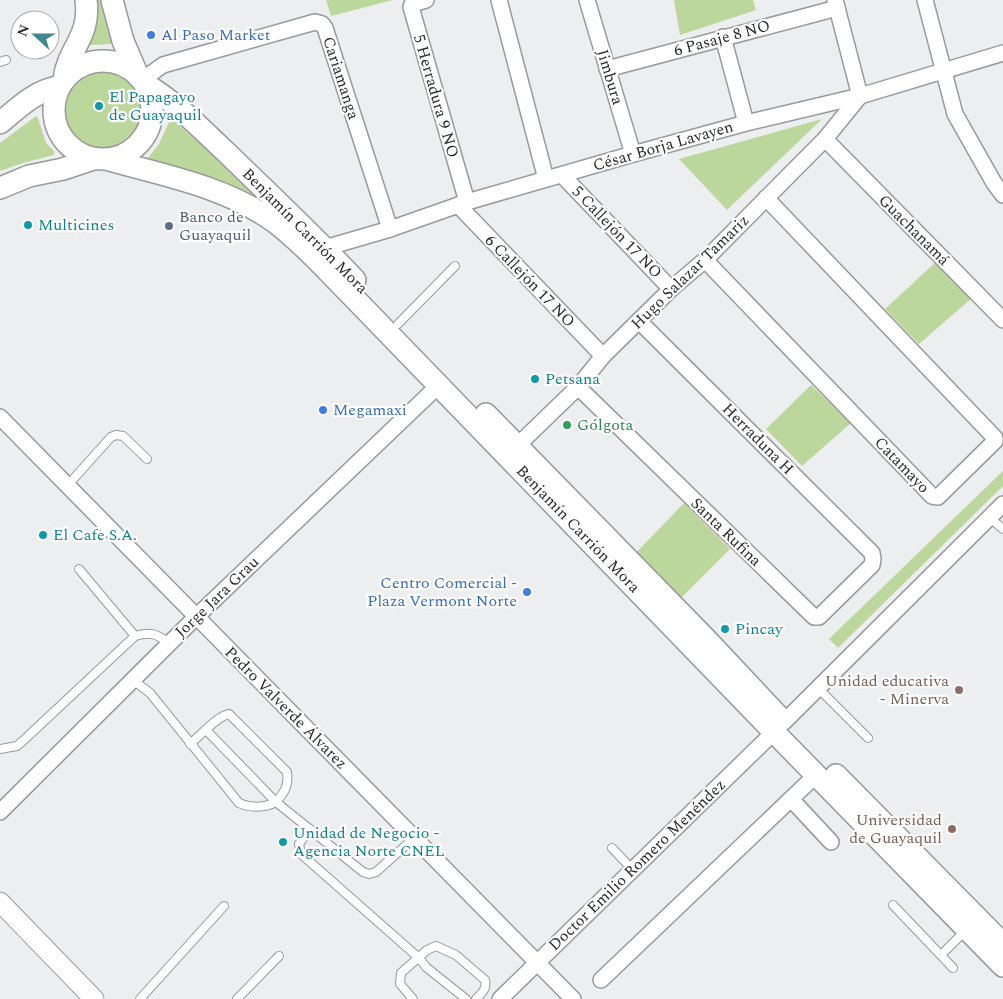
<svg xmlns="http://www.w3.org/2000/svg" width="1003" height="999" font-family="Spectral,serif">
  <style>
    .green { fill: #bcd79c }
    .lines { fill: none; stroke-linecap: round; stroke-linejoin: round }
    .service-casing { stroke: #98999b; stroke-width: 10 }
    .minor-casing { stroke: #98999b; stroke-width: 18 }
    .tertiary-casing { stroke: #98999b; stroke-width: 21 }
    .secondary-casing { stroke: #98999b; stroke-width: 24 }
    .service { stroke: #fff; stroke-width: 8 }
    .minor { stroke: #fff; stroke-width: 15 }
    .tertiary { stroke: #fff; stroke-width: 19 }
    .secondary { stroke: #fff; stroke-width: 21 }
    .shop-dot { fill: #3f7fe0; stroke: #fff; stroke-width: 2 }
    .culture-dot { fill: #0f9aa8; stroke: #fff; stroke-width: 2 }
    .service-dot { fill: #5c6f8a; stroke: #fff; stroke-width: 2 }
    .leisure-dot { fill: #2e9e5b; stroke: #fff; stroke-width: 2 }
    .education-dot { fill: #8d6e63; stroke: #fff; stroke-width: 2 }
    .labels { text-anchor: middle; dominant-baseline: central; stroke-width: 4.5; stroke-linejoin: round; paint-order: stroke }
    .shop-label { font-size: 16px; fill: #366cbe; stroke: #fff; text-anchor: start }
    .street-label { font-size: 16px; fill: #282929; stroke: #fff }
    .culture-label { font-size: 16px; fill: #0d838f; stroke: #fff; text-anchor: start }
    .service-label { font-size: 16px; fill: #4e5e75; stroke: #fff; text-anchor: start }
    .leisure-label { font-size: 16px; fill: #27864d; stroke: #fff; text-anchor: start }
    .education-label { font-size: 16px; fill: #785e54; stroke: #fff; text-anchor: end }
  </style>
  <rect width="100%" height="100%" fill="#edeef0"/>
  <!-- green -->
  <g class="green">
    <path d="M94,0H103L115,42L112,44L90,45L88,42Z"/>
    <path d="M326,0H393L331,16Z"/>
    <path d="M674,0H753L756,10L680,35Z"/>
    <circle cx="103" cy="110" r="39"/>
    <path d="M36,116L38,118L46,143L54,151V155L23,163L0,171V143Z"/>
    <path d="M172,119L261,198L260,202L149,163L147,159L159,144L169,122Z"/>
    <path d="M822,119L727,210L679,159Z"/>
    <path d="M937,261L972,298L919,344L885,309Z"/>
    <path d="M811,385L851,423L802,466L766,429Z"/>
    <path d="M1003,471V486L838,648L829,639Z"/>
    <path d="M684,503L730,549L676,603L633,556Z"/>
  </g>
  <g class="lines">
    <defs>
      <g id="service">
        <path d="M0,62L6,60"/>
        <path d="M398,324L455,266"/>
        <path d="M67,486L111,437L116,435L123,436L147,459"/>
        <path d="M989,517L1003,529"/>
        <path d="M79,569L135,636"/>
        <path d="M133,680L150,693L239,803C250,808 265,808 276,802L363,872L369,874L376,872L414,838"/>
        <path d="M818,688L868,738"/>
        <path d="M190,744C200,736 217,716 229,714L287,772C289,785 285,792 276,802L206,730"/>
        <path d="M0,749L17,746L26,738L135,636C150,631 157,634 169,643"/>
        <path d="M310,829L299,844L301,854L419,958L426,967L466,999"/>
        <path d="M612,848L632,869"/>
        <path d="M893,905L953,968"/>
        <path d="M941,955L966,930"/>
        <path d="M140,999L224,906"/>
        <path d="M237,999L279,956"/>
        <path d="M413,999L400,984L401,973L427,950L436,946L456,955L485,980C487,989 482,993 476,999"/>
      </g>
      <g id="minor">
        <path d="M426,0L412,4L411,7L467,202"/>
        <path d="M499,0L546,179"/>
        <path d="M587,0L633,154"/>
        <path d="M925,0L955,114L994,183L1003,195"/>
        <path d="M723,37L746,123"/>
        <path d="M607,69L837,8"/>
        <path d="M142,80L163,65L315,22L322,24L325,28L390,229"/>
        <path d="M825,139L1003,320"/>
        <path d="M562,175L671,289"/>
        <path d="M458,205L603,356"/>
        <path d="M325,248L390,229L467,202L633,154L746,123L860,96L1003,53"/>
        <path d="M705,260L932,496L938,497L995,441V438L766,198"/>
        <path d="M578,387L814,617H819L872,565L873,559L872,553L639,321"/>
        <path d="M0,417L573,999"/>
        <path d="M518,445L578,387L603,356L671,289L705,260L825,139L860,96L835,0"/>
        <path d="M784,722L1003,504"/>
        <path d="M791,799L831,842"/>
        <path d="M0,812L196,617L439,385"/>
        <path d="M601,980L816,775"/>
        <path d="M500,999L774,732"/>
      </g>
      <path id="tertiary" d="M0,902L94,999"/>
      <g id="secondary">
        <path d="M112,0L123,41L138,76"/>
        <circle cx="103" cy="110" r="49"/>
        <path d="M64,79C68,48 91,37 86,0"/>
        <path d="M145,84C176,102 201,129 227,153C270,195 314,236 355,280"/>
        <path d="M0,123C18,108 36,90 59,87"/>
        <path d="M109,160C166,176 227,187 276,223C304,244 331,275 356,300L774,732L1003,966"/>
        <path d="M0,188L29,176L63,169L93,159"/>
        <path d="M486,414L706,639L781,719"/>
        <path d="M836,775L1003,944"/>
      </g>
    </defs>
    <!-- service casing -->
    <use href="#service" class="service-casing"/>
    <!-- minor casing -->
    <use href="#minor" class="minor-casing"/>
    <!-- tertiary casing -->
    <use href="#tertiary" class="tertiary-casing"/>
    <!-- secondary casing -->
    <use href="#secondary" class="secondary-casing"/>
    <!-- service -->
    <use href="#service" class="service"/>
    <!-- minor -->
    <use href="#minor" class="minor"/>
    <!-- tertiary -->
    <use href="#tertiary" class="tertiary"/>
    <!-- secondary -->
    <use href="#secondary" class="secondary"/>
  </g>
  <!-- markers -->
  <g class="shop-dot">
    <circle cx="151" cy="35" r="5"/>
    <circle cx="323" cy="410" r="5"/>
    <circle cx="527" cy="592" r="5"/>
  </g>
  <g class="culture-dot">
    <circle cx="99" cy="106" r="5"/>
    <circle cx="28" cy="225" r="5"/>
    <circle cx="535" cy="379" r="5"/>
    <circle cx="43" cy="535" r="5"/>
    <circle cx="725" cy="629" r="5"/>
    <circle cx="283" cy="842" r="5"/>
  </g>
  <circle class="service-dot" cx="169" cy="226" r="5"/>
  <circle class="leisure-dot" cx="567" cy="425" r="5"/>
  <g class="education-dot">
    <circle cx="959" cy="690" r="5"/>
    <circle cx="952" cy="829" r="5"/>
  </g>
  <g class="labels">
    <!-- shop labels -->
    <g class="shop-label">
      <text x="161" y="35">Al Paso Market</text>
      <text x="333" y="410">Megamaxi</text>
      <text x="517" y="583" text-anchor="end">Centro Comercial -<tspan x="517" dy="18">Plaza Vermont Norte</tspan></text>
    </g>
    <!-- street labels -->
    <g class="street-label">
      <text transform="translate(722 38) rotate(-15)">6 Pasaje 8 NO</text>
      <text transform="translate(610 77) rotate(73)">Jimbura</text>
      <text transform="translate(341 78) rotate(72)">Cariamanga</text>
      <text transform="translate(436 96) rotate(74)">5 Herradura 9 NO</text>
      <text transform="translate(663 146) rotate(-16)">César Borja Lavayen</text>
      <text transform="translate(914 230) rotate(45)">Guachanamá</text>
      <text transform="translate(305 231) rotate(45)">Benjamín Carrión Mora</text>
      <text transform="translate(617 232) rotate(46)">5 Callejón 17 NO</text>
      <text transform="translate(690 272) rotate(-44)">Hugo Salazar Tamariz</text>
      <text transform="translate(530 281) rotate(46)">6 Callejón 17 NO</text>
      <text transform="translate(758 439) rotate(45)">Herraduna H</text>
      <text transform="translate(902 465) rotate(46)">Catamayo</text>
      <text transform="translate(578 529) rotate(46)">Benjamín Carrión Mora</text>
      <text transform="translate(726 532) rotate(44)">Santa Rufina</text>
      <text transform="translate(217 597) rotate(-44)">Jorge Jara Grau</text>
      <text transform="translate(286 708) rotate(45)">Pedro Valverde Álvarez</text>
      <text transform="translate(637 865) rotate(-44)">Doctor Emilio Romero Menéndez</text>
    </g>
    <!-- culture labels -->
    <g class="culture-label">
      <text x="109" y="97">El Papagayo<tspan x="109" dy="18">de Guayaquil</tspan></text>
      <text x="38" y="225">Multicines</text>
      <text x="545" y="379">Petsana</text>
      <text x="53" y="535">El Cafe S.A.</text>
      <text x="735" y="629">Pincay</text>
      <text x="293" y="833">Unidad de Negocio -<tspan x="293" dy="18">Agencia Norte CNEL</tspan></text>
    </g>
    <!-- service labels -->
    <g class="service-label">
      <text x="179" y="217">Banco de<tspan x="179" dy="18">Guayaquil</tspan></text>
    </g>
    <!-- leisure labels -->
    <g class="leisure-label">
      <text x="577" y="425">Gólgota</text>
    </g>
    <!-- education labels -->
    <g class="education-label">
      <text x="949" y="681">Unidad educativa<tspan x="949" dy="18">- Minerva</tspan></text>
      <text x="942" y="820">Universidad<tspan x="942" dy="18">de Guayaquil</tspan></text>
    </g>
  </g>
  <!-- north arrow -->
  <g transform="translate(35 35) rotate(291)"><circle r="24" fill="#ffffff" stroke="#a9a9a9"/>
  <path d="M0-4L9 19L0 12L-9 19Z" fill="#3f878c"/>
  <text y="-8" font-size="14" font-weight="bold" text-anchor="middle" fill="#282929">N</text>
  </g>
</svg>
